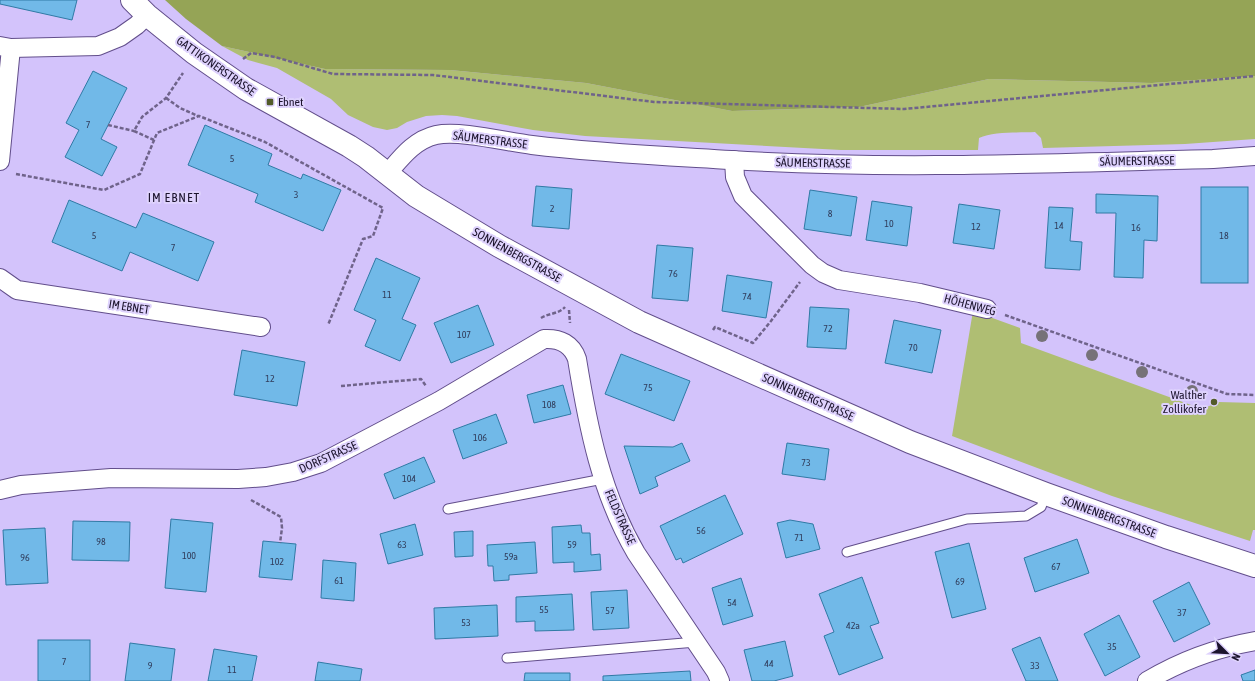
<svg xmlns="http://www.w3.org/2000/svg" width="1255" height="681" font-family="'Asap Condensed',sans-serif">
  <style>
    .green { fill: #afbe73 }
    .forest { fill: #95a456 }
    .building { fill: #71b9e8; stroke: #307aa5 }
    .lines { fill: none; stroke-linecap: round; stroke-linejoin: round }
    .lane-casing { stroke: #624e8b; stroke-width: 11 }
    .street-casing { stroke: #624e8b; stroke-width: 20 }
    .secondary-casing { stroke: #624e8b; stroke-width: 24 }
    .path { stroke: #6f638a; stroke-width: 2.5; stroke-dasharray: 4 2; stroke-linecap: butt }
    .lane { stroke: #fff; stroke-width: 9 }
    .street { stroke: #fff; stroke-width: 18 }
    .secondary { stroke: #fff; stroke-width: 22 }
    .tree { fill: #767278 }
    .poi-dot { fill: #525b2a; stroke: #ded2fd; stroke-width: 1.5 }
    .labels { text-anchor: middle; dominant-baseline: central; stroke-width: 4; stroke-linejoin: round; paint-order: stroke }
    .number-label { font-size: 10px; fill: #313d5c }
    .street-label { font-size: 12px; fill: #1c142d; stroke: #ded2fd }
    .poi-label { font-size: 12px; fill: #1c142d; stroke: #ded2fd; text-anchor: start }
    .neighbourhood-label { font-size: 13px; letter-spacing: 1px; fill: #1c142d; stroke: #ded2fd }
  </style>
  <rect width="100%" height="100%" fill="#d3c3fb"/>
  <!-- green -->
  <g class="green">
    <path d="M222,46L325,69L450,70L586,83L732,111L859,107L989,79L1152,83L1255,76V139L1185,144L1043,148L1041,138L1035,132C1018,133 993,131 979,138L978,150H841L585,136L533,130L457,116L442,115L426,116L407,122L397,128L387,130L373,127L348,115L331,99L277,68L248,60Z"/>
    <path d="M973,311L1020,328L1021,343L1202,409L1219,402L1255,403V530H1253L1250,541L1112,496L952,436Z"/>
  </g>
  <!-- forest -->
  <path class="forest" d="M165,0H1255V76L1152,83L989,79L859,107L732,111L586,83L450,70L325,69L222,46L186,19Z"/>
  <!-- building -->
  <g class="building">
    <path d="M0,0H77L72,20L0,4Z"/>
    <path d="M93,71L127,88L101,139L117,147L102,176L65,157L79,130L66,123Z"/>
    <path d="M205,125L272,154L268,165L301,179L303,174L341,190L323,231L255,202L258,194L188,165Z"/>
    <path d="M536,186L572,189L569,229L532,226Z"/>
    <rect x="1201" y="187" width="47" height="96"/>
    <path d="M810,190L857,197L851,236L804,229Z"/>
    <path d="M1096,194L1158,196L1157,241L1144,240L1143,278L1114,277L1116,213H1096Z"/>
    <path d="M69,200L136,228L143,213L214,242L198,281L130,252L122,271L52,242Z"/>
    <path d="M872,201L912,207L907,246L866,240Z"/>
    <path d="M959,204L1000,210L994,249L953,243Z"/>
    <path d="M1049,207L1073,208L1070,241L1082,242L1080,270L1045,268Z"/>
    <path d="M657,245L693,248L688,301L652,298Z"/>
    <path d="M376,258L420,278L402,319L416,325L400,361L365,346L376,320L354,310Z"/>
    <path d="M727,275L772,282L766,318L722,311Z"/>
    <path d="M478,305L494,345L451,363L434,323Z"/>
    <path d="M810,307L849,309L846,349L807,347Z"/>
    <path d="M894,320L941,330L932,373L885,363Z"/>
    <path d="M242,350L305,362L297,406L234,395Z"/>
    <path d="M621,354L690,381L674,421L605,394Z"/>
    <path d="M563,385L571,414L534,423L527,395Z"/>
    <path d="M496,414L507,443L463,459L453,430Z"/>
    <path d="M682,443L690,461L655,477L658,486L640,494L624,446L673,447Z"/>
    <path d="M787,443L829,449L825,480L782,474Z"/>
    <path d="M424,457L435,482L394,499L384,474Z"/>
    <path d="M725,495L743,534L683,563L681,558L676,560L660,526Z"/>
    <path d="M171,519L213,523L206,592L165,588Z"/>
    <path d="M790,520L813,524L820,549L786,558L777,523Z"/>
    <path d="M73,521L130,522L129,561L72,560Z"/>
    <path d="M415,524L423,555L388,564L380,534Z"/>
    <path d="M581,525L582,533H590L591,555L600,554L601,570L574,572V562L553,563L552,527Z"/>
    <path d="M45,528L48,583L6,585L3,530Z"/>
    <path d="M473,531V556L455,557L454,532Z"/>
    <path d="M1077,539L1089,573L1035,592L1024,558Z"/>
    <path d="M263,541L296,544L292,580L259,577Z"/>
    <path d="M535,542L537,573L509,575V580L494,581L493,566H488L487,545Z"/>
    <path d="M969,543L986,609L952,618L935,552Z"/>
    <path d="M323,560L356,563L354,601L321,598Z"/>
    <path d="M862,577L879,623L870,626L883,658L839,675L824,636L834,632L819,594Z"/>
    <path d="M741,578L753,616L723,625L712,588Z"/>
    <path d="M1189,582L1210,624L1174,642L1153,601Z"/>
    <path d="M627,590L629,628L593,630L591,592Z"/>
    <path d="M572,594L574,630L535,631V621L516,622V597Z"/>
    <path d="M497,605L498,636L435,639L434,608Z"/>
    <path d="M1119,615L1140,657L1105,676L1084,634Z"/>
    <path d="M1040,637L1058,681H1026L1012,649Z"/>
    <rect x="38" y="640" width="52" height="41"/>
    <path d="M785,641L793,676L774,681H752L744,650Z"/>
    <path d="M130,643L175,649L171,681H125Z"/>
    <path d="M214,649L257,656L252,681H208Z"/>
    <path d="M318,662L362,669L360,681H315Z"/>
    <path d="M1255,670V681H1243L1241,675Z"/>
    <path d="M690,671L691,681H603V676Z"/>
    <path d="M525,673H570V681H524Z"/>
  </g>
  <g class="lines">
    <defs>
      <g id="lane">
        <path d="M448,509L603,479"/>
        <path d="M847,552L967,519L1026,516L1041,507L1046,494"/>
        <path d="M507,658L696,642"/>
      </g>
      <g id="street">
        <path d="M0,46L11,48L98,46L120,37L137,25L147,15"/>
        <path d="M734,160L735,177L743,196L812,265L823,273L839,280L920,293L987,309"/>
        <path d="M0,161L11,48"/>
        <path d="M387,174C401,158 414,140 436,135C460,130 507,142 532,145C598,153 665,156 731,160C891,170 1053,163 1213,159L1255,156"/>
        <path d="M0,278L17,290L261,327"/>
        <path d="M0,490L21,485L111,478L238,479L266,477L293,472L321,463L439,401L544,339C560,338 572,344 577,359C588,427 601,493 636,553L716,672L720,681"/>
        <path d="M1147,681C1182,660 1215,648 1255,641"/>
      </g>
      <path id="secondary" d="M132,0L147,15L194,53L246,89L349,146L366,157L416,196L499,246L639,322L910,442L1046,494L1166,537L1255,566"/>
    </defs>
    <!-- lane casing -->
    <use href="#lane" class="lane-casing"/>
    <!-- street casing -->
    <use href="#street" class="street-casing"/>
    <!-- secondary casing -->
    <use href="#secondary" class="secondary-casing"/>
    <!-- path -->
    <g class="path">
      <path d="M243,59L251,53L275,57L333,74L433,75L654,102L904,109L1255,76"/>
      <path d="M166,98L180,108L198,116"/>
      <path d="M108,125L134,131"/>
      <path d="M154,140L134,131L142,117L166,98L183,73"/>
      <path d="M16,174L104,190L140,174L157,133L199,116L265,142L383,208L373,236L363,239L328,325"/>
      <path d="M569,310L570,323"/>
      <path d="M1005,315L1227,394L1255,395"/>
      <path d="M541,318C549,313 559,314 565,307"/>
      <path d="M713,330L715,327L753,343L771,321L800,282"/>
      <path d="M341,386L421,379L426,386"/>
      <path d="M251,500L281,517L282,528L280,543"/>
    </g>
    <!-- lane -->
    <use href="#lane" class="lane"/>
    <!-- street -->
    <use href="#street" class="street"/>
    <!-- secondary -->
    <use href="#secondary" class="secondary"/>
  </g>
  <!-- trees -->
  <g class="tree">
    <circle cx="1042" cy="336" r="6"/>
    <circle cx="1092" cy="355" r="6"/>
    <circle cx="1142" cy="372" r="6"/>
    <circle cx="1192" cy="391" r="6"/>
  </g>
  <!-- markers -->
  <g class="poi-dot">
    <rect x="266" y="98" width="8" height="8" rx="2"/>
    <circle cx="1214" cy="402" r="4"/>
  </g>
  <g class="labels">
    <!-- number labels -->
    <g class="number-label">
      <text x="88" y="124">7</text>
      <text x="232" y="158">5</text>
      <text x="296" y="194">3</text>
      <text x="552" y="208">2</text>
      <text x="830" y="213">8</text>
      <text x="889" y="223">10</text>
      <text x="1059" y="225">14</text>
      <text x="976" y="226">12</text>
      <text x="1136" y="227">16</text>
      <text x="94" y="235">5</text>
      <text x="1224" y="235">18</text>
      <text x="173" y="247">7</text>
      <text x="673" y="273">76</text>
      <text x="387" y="294">11</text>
      <text x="747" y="296">74</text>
      <text x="828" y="328">72</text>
      <text x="464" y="334">107</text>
      <text x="913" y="347">70</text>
      <text x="270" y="378">12</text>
      <text x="648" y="387">75</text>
      <text x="549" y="404">108</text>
      <text x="480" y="437">106</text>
      <text x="806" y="462">73</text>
      <text x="409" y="478">104</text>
      <text x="701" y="530">56</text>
      <text x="799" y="537">71</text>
      <text x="101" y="541">98</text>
      <text x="402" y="544">63</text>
      <text x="572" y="544">59</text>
      <text x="189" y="555">100</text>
      <text x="511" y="556">59a</text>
      <text x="25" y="557">96</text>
      <text x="277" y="561">102</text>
      <text x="1056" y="566">67</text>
      <text x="339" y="580">61</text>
      <text x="960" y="581">69</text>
      <text x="732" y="602">54</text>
      <text x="544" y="609">55</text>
      <text x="610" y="610">57</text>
      <text x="1182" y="612">37</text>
      <text x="466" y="622">53</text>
      <text x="853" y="625">42a</text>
      <text x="1112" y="646">35</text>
      <text x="64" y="661">7</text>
      <text x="769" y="663">44</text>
      <text x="150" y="665">9</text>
      <text x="1035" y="665">33</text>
      <text x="232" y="669">11</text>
    </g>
    <!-- street labels -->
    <g class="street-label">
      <text transform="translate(216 66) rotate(35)">GATTIKONERSTRASSE</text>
      <text transform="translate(490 140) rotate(7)">SÄUMERSTRASSE</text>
      <text transform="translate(1137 161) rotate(-1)">SÄUMERSTRASSE</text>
      <text transform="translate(813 163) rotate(1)">SÄUMERSTRASSE</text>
      <text transform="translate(517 255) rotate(29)">SONNENBERGSTRASSE</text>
      <text transform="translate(970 305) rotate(15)">HÖHENWEG</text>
      <text transform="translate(129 307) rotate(9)">IM EBNET</text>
      <text transform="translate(808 397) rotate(24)">SONNENBERGSTRASSE</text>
      <text transform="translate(328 457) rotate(-24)">DORFSTRASSE</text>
      <text transform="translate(620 517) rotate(66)">FELDSTRASSE</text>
      <text transform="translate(1109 517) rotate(20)">SONNENBERGSTRASSE</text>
    </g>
    <!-- poi labels -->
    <g class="poi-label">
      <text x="278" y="102">Ebnet</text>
      <text x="1206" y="395" text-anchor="end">Walther<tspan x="1206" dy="14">Zollikofer</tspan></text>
    </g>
    <!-- neighbourhood labels -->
    <g class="neighbourhood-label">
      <text x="174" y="197">IM EBNET</text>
    </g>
  </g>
  <!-- north arrow -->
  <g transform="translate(1227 653) rotate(114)" stroke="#ded2fd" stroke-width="3" paint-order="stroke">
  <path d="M0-3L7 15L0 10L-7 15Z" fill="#1c142d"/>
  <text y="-6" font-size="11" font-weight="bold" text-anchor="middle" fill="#1c142d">N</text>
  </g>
</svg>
